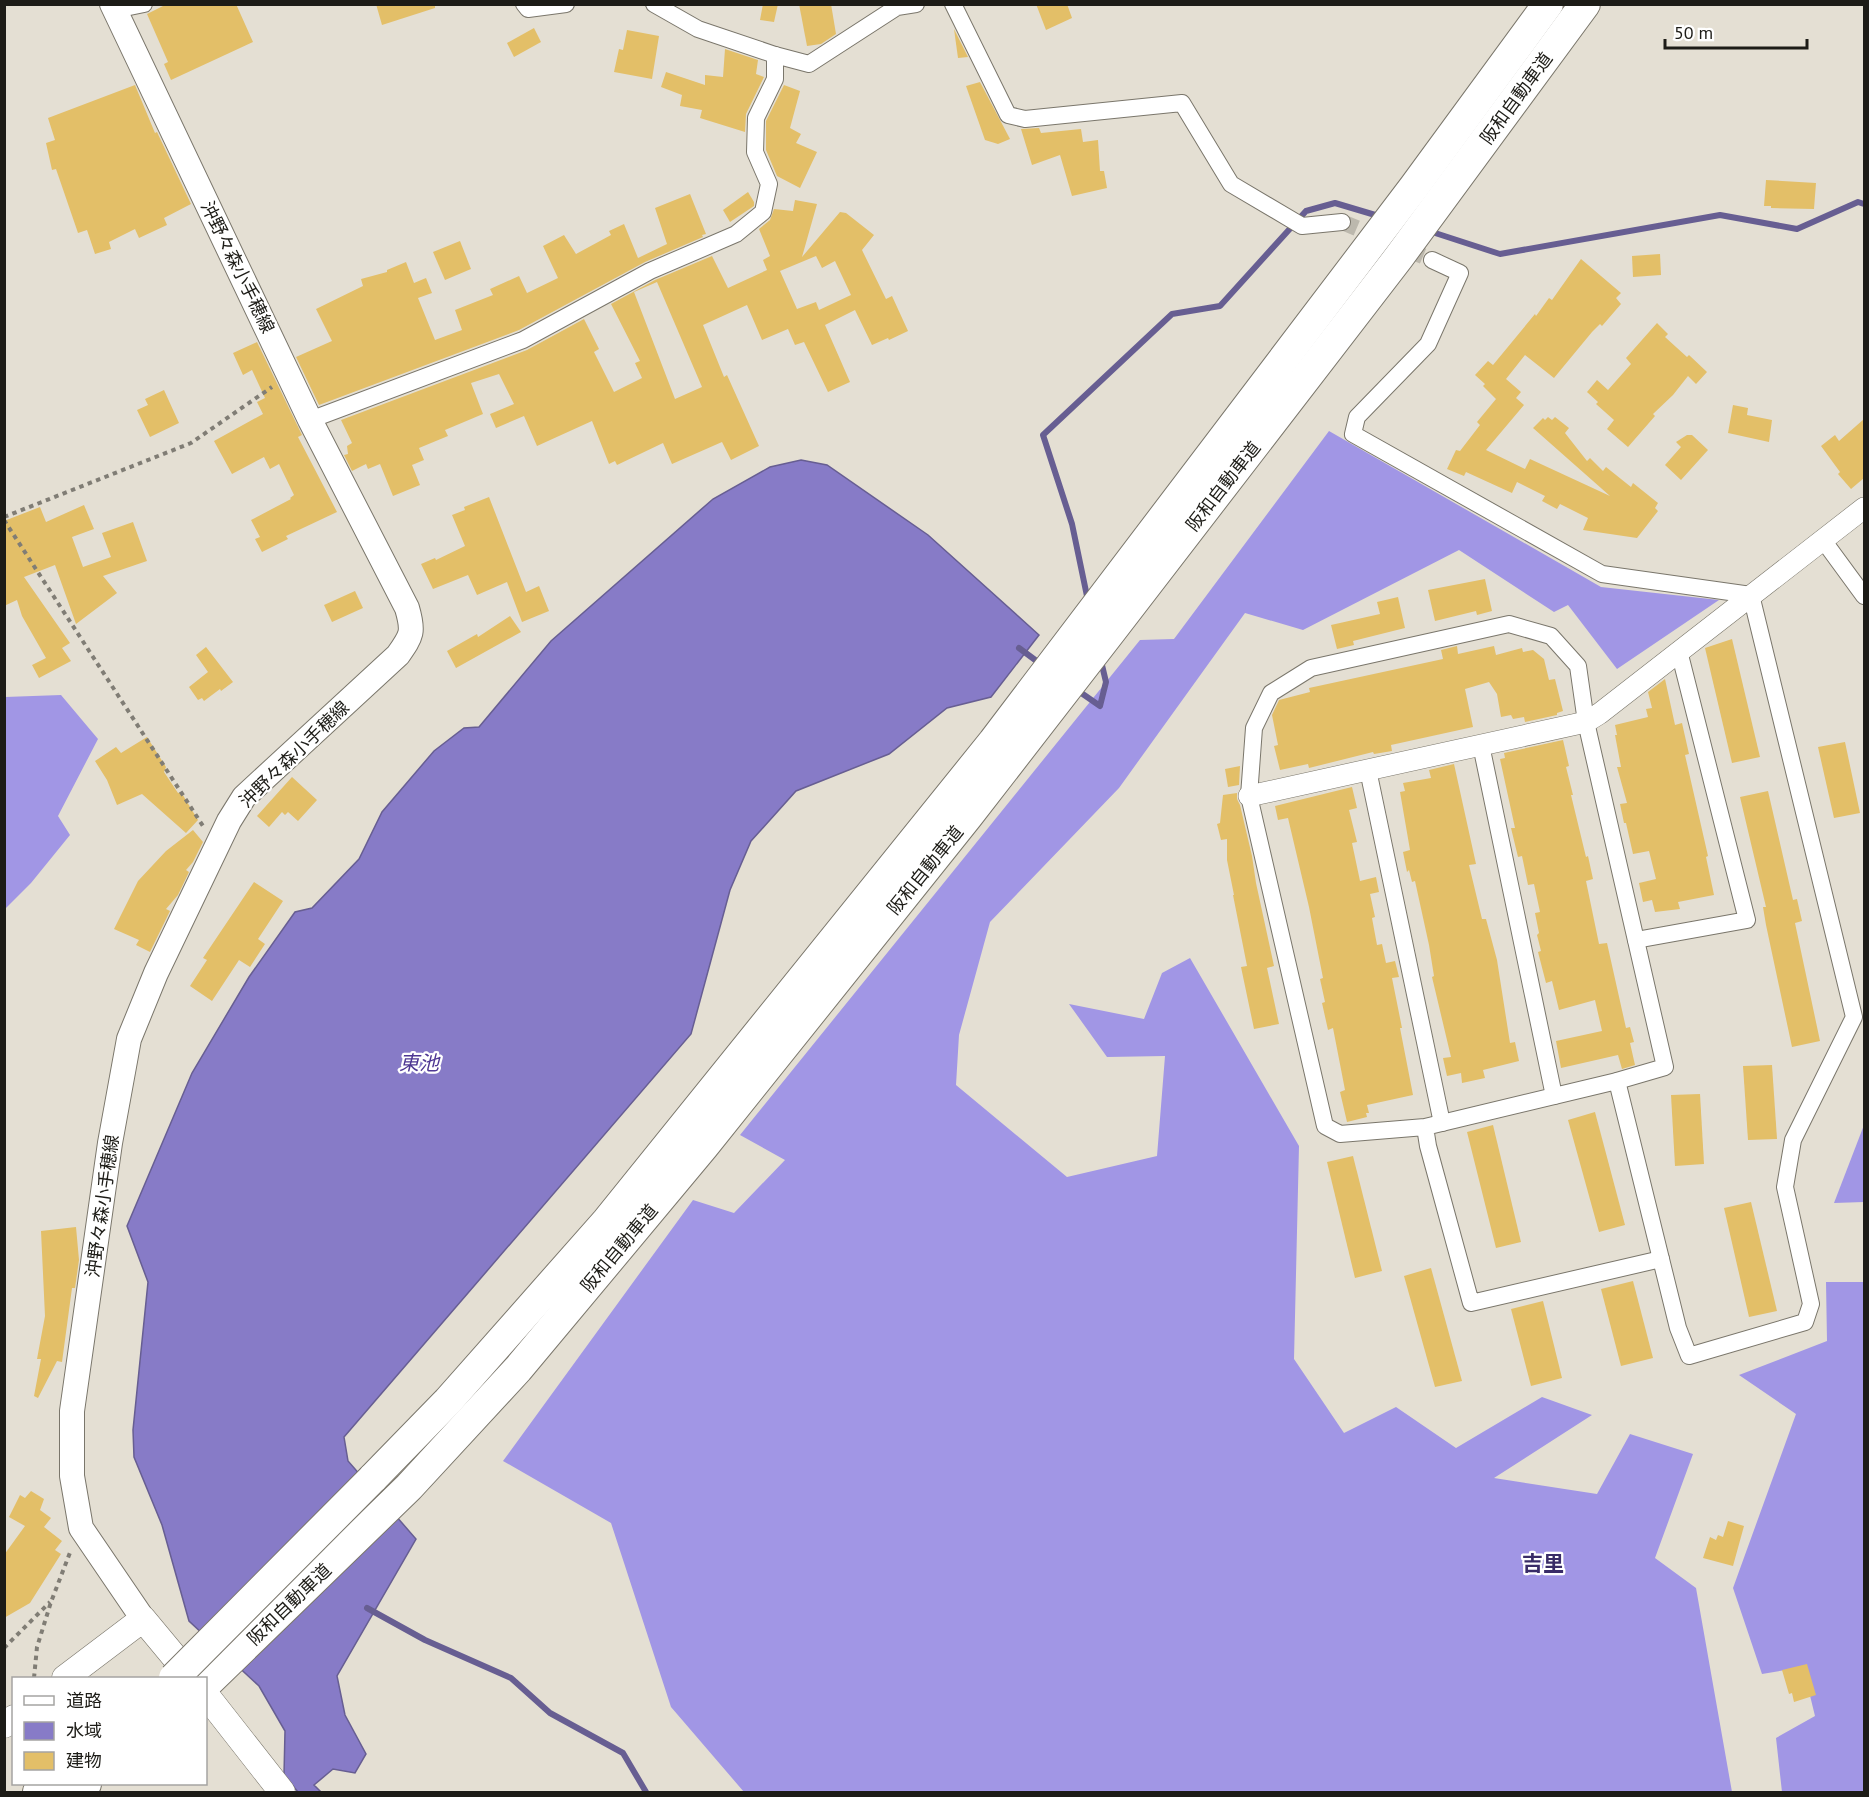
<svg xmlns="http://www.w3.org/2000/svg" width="1869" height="1797" font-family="'PT Sans','Noto Sans JP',sans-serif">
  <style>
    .forest { fill: #a196e5 }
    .water { fill: #877bc7; stroke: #675e92; stroke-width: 1.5 }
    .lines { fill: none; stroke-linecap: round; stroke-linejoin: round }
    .stream { stroke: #675e92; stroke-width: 6 }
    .building { fill: #e3bf68; fill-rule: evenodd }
    .minor-tunnel { stroke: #bcb8ad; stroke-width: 16; stroke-dasharray: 16 8; stroke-linecap: butt }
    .minor-casing { stroke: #7a766b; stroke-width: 18 }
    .tertiary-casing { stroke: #7a766b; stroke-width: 22 }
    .secondary-casing { stroke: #7a766b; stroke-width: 26 }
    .primary-casing { stroke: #7a766b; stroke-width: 27 }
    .motorway-casing { stroke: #7a766b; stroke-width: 32 }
    .path { stroke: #807d75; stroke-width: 4; stroke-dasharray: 4.5 4.5; stroke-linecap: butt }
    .minor { stroke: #fff; stroke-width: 16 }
    .tertiary { stroke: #fff; stroke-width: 21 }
    .secondary { stroke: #fff; stroke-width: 24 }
    .primary { stroke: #fff; stroke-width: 26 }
    .motorway { stroke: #fff; stroke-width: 30 }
    .motorway-bridge-casing { stroke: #7a766b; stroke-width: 32; stroke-linecap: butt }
    .motorway-bridge { stroke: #fff; stroke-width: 30 }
    .labels { text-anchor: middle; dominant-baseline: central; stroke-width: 4.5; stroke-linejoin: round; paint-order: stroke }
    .street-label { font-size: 18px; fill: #1d1c17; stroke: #fff }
    .water-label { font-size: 20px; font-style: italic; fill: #4e3793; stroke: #fff }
    .quarter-label { font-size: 21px; font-weight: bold; fill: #392c67; stroke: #fff }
  </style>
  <rect width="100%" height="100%" fill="#e4dfd3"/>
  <!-- forest -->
  <g class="forest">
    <path d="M1329,431L1601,587L1719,600L1617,669L1568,605L1554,612L1459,550L1303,630L1245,613L1119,788L990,922L959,1035L956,1085L1067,1177L1157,1156L1165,1056L1107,1057L1069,1004L1144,1019L1162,973L1190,958L1299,1146L1294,1359L1344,1433L1396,1407L1456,1448L1542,1397L1592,1415L1494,1478L1597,1494L1630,1434L1693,1454L1655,1558L1696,1588L1732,1792H744L671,1707L611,1523L503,1461L693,1200L734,1213L785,1160L740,1135L1140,640L1174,639Z"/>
    <path d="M61,695L98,739L58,816L70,835L31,883L5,909V697Z"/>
    <path d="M1864,1125V1202L1834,1203Z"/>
    <path d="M1826,1282H1864V1792H1782L1776,1738L1815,1716L1803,1667L1762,1674L1733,1588L1796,1414L1739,1375L1827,1341Z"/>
  </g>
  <!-- water -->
  <path class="water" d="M801,460L827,465L928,535L1039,635L991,697L947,708L889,754L796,791L751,841L730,890L691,1034L344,1437L348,1461L416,1539L337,1676L345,1715L366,1754L355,1773L333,1769L314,1785L321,1792H298L284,1775L285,1731L259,1686L189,1621L162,1525L134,1457L133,1430L148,1282L127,1226L192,1073L249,977L295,912L312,908L359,859L382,812L434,751L464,728L479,727L551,641L713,499L770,467Z"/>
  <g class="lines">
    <!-- stream -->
    <g class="stream">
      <path d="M1429,231L1500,254L1720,215L1797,229L1858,202L1864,204"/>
      <path d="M1088,601L1072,524L1043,435L1172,314L1220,306L1306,211L1335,203L1382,217"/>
      <path d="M1019,648L1042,665"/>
      <path d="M1077,690L1100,706L1106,682L1101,661"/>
      <path d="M367,1608L425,1640L511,1678L550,1713L623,1753L646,1792"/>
    </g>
  </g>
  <!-- building -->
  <g class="building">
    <path d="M167,4H236L253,42L171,80L164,64L168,62L147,14Z"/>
    <path d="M376,4H435V8L382,25Z"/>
    <path d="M763,4H778L774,22L760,20Z"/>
    <path d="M799,4H831L836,34L821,44L807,46Z"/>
    <path d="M1036,4H1067L1072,18L1046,30Z"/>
    <path d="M534,28L541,42L514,57L507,43Z"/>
    <path d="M954,29L968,57L958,58Z"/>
    <path d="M627,30L659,36L652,79L614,72L619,49L623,50Z"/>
    <path d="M725,49L758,60L756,74L764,77L746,114L745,132L700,118L702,110L680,106L682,95L661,87L666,72L705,85V75L723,77Z"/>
    <path d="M980,82L1010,139L998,144L985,140L966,86Z"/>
    <path d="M135,85L155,133L157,132L191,204L164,218L167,225L139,238L135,229L109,242L111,249L95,254L87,230L78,233L56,169L52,170L46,143L55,140L48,118Z"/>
    <path d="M784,85L800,91L790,128L801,134L796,143L817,152L800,188L777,176L766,150V121Z"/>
    <path d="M1039,128L1041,133L1081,129L1083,142L1098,140L1100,171H1104L1107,188L1072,196L1060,155L1032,165L1021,129Z"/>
    <path d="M1766,180L1816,183L1814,209L1771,208V206H1764Z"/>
    <path d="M748,192L754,202V206L730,222L723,210Z"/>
    <path d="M690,194L706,234L702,235L703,237L645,262L519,330L319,405L296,357L332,341L316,309L363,286L361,279L387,272V270L406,262L414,283L426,278L432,293L418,298L435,340L462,330L455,310L493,295L490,289L519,276L527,293L558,278L543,246L564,235L576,254L611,235L609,231L624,224L638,258L667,244L655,208Z"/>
    <path d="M795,200L817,204L802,257L840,212L846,213L874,235L862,250L886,299L892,296L908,331L889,340L888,338L872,345L855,310L825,325L850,382L828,392L804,342L795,345L788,329L762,340L747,305L703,325L724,377L727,375L759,446L731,460L722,442L672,464L663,443L617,465L615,461L609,464L592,421L537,446L524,416L496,428L490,414L514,404L499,374L471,383L483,414L445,430L448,436L419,448L424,460L412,465L420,485L393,496L380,464L368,469L366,464L352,471L344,455L348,454L347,446L352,443L341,420L527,350L584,319L599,349L594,352L614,392L642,378L635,363L640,361L611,304L655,280L712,256L728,288L767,270L763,260L770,256L759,229L770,220L774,209L793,211ZM816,256L822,268L835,261L851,295L819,310L816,302L797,309L780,271ZM657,282L702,387L675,399L634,292Z"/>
    <path d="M460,241L471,269L445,280L433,252Z"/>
    <path d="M1660,254L1661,275L1633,277L1632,256Z"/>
    <path d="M1581,259L1621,293L1616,298L1621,304L1602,326L1600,324L1592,332L1554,378L1525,355L1506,379L1521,392L1516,398L1524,405L1486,450L1525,469L1530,459L1610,496L1533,428L1543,418L1545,420L1548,417L1552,420L1555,417L1569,428L1565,433L1587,461L1590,458L1603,471L1606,467L1631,487L1633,483L1658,503L1655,508L1658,511L1637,538L1583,530L1588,518L1560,504L1557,509L1542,501L1545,496L1517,482L1512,493L1466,472L1464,476L1447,469L1456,450L1460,451L1480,425L1477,422L1496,399L1483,386L1485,384L1475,375L1488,361L1493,365L1535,314L1536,316L1549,298L1552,300Z"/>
    <path d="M1657,323L1668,334L1665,337L1687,357L1689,355L1707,372L1696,384L1688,376L1673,395L1653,414L1655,416L1628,447L1607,429L1614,420L1596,404L1598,402L1587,392L1597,380L1608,390L1631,364L1626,358Z"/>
    <path d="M257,342L302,435L298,437L337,512L286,536L288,539L262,552L255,539L260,537L251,520L291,499L290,498L294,495L279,464L270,469L264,457L232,474L214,441L263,414L257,402L265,398L252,370L243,375L233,353Z"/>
    <path d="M164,390L179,423L150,437L137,410L148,405L145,399Z"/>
    <path d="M1733,405L1748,408L1747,415L1772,420L1769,442L1728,433Z"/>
    <path d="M1864,419V478L1851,489L1838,474L1840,472L1821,446L1835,435L1839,441Z"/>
    <path d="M1687,435H1692L1708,450L1681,480L1665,465L1681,447L1676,442Z"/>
    <path d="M489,497L526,592L539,586L549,611L522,622L507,582L477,595L468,575L433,589L421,564L435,558L436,560L465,546L452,515L465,510L464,507Z"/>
    <path d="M84,505L94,529L72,537L83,567L111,557L102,533L133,522L147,561L103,576L117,593L76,624L55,565L24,577L70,643L62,648L71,661L39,678L32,665L46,658L22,616L17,600L4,606V521L40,507L46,522Z"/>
    <path d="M1485,579L1492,611L1477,615L1476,611L1435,621L1428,590Z"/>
    <path d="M355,591L363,608L332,622L324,605Z"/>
    <path d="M1398,597L1405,628L1353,641L1354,645L1337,649L1331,625L1380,614L1377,602Z"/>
    <path d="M510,616L521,632L456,668L447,651L477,634L478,637Z"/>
    <path d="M1732,639L1760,757L1732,763L1705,648Z"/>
    <path d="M1457,646L1458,654L1494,646L1496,655L1522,648L1523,652L1533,650L1544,659L1549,680L1555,679L1563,711L1557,713V715L1525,722L1524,717L1513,719L1511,715L1501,717L1497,694L1489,682L1465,689L1473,727L1391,745L1392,751L1374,754L1373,752L1309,768L1308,764L1280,770L1274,746L1278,745L1272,715L1279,700L1310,692L1309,688L1443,659L1441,650Z"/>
    <path d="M206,647L233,682L221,691L220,689L204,701L202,698L198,700L189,687L208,672L196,655Z"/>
    <path d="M1665,679L1675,725L1682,723L1689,754L1685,755L1708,856L1706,857L1714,895L1678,902L1680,909L1655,912L1652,900L1643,902L1639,883L1656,879L1649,851L1633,854L1626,823H1624L1620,804L1627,803L1617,767H1621L1615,735H1617L1615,725L1648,717L1646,709L1652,708L1648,692Z"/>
    <path d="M147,737L166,767L164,772L178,793L181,792L198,820L186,833L142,794L117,805L107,780L95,761L116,747L121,753Z"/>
    <path d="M1563,740L1569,766L1566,767L1573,795H1571L1586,857L1588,856L1593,879L1586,881L1599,944L1607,943L1626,1028L1630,1027L1634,1042L1630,1043L1635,1065L1622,1069L1618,1055L1561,1068L1556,1041L1602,1031L1595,1000L1559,1010L1552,981L1546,983L1538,952L1541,951L1537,935L1539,933L1535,913L1540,912L1534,884L1528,885L1522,856L1518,857L1511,828H1515L1500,759L1505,758L1504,753Z"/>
    <path d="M1845,742L1860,813L1834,818L1818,747Z"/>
    <path d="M1454,764L1476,864L1469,865L1482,919H1486L1497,960L1510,1043L1515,1042L1519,1061L1483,1070L1485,1078L1462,1083L1461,1073L1447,1076L1443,1058L1451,1057L1432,977L1434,976L1429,945L1415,881L1412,882L1409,870L1407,872L1403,852L1410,850L1400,792L1405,791L1403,783L1431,778L1429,770Z"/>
    <path d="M1240,766L1239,785L1228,787L1225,769Z"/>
    <path d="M292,777L317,800L298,821L288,812L285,815L282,812L269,827L257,816Z"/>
    <path d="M1352,787L1357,808L1349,810L1357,842L1352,843L1360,881L1376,877L1379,892L1370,894L1375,917L1372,918L1377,945L1382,944L1386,963L1395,961L1399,977L1392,978L1402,1028H1400L1413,1095L1367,1105L1369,1113H1366L1367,1117L1347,1122L1340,1092L1345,1090L1333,1028L1328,1030L1322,1003L1325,1002L1320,979L1323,978L1309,907L1288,818L1278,820L1275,806Z"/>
    <path d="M1768,791L1793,900L1797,899L1802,921L1795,923L1820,1041L1792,1047L1766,925L1763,907H1766L1740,797Z"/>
    <path d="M1237,793V799L1240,805L1252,856L1256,883L1274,966L1267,968L1279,1024L1254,1029L1241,967L1247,966L1233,895H1234L1227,860V839L1221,840L1217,824L1220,823L1223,795Z"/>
    <path d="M193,830L203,842L193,862L186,870L189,872L178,895L166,909L170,911L150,952L136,945L139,940L114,929L138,881L166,851Z"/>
    <path d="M254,882L283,901L258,939L265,944L250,967L239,960L212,1001L190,986L207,960L203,958Z"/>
    <path d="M1772,1065L1777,1139L1748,1140L1743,1066Z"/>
    <path d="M1700,1094L1704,1164L1675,1166L1671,1095Z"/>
    <path d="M1595,1112L1625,1225L1599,1232L1568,1120Z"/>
    <path d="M1493,1125L1521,1242L1496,1248L1467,1132Z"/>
    <path d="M1353,1156L1382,1271L1355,1278L1327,1162Z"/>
    <path d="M1751,1202L1777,1311L1749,1317L1724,1208Z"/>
    <path d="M76,1227L79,1260L75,1288H72L62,1362L57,1361L38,1398L34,1396L41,1359H37L45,1316L41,1231Z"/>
    <path d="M1431,1268L1462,1381L1435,1387L1404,1276Z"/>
    <path d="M1633,1281L1653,1358L1621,1366L1601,1289Z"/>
    <path d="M1543,1301L1562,1378L1531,1386L1511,1309Z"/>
    <path d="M31,1491L44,1499L40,1510L51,1518L44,1527L62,1541L55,1550L61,1554L30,1603L4,1618V1555L25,1526L9,1517L20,1495L25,1498Z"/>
    <path d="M1728,1521L1744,1526L1733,1566L1703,1558L1710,1537L1716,1540L1718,1535L1723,1537Z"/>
    <path d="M1807,1664L1816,1695L1794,1702L1792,1693L1789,1694L1782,1670Z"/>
  </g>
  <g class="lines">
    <!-- minor-tunnel -->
    <path class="minor-tunnel" d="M1342,222L1432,260"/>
    <defs>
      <g id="minor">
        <path d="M524,4L528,9L566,4"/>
        <path d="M654,4L698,29L775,55L809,64L897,7L916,4"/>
        <path d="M953,4L1008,115L1025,119L1182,103L1231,184L1302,226L1342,222"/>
        <path d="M115,10L144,4"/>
        <path d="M1432,260L1460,273L1428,344L1357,417L1353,434L1602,574L1751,595L1854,1017L1793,1140L1785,1187L1811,1304L1805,1322L1689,1356L1678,1328L1617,1081"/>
        <path d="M310,420L523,340L650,271L736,234L763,212L769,184L755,152L756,118L775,79V55"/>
        <path d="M1823,540L1864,596"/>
        <path d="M1481,745L1554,1096"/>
        <path d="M1368,770L1442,1123"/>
        <path d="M1636,940L1747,920L1679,651"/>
        <path d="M1425,1127L1617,1081L1665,1067L1586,722L1578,666L1551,636L1509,624L1311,668L1271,693L1254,728L1249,796L1325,1126L1340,1134L1425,1127L1428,1146L1471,1303L1661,1259"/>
      </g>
      <path id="tertiary" d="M1249,796L1586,722L1599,714L1864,508"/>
      <path id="secondary" d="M112,4L310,420L407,608C414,632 412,635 398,655L244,797L229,821L156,973L129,1039L110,1143L72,1411V1476L81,1528L143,1619"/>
      <g id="primary">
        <path d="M65,1678L143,1619L192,1678"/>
        <path d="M206,1695L282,1792"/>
        <path d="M4,1725L14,1718"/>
      </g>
      <g id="motorway">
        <path d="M372,1479L448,1401L607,1221L993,742L1414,187L1548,4"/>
        <path d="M206,1684L409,1487L518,1369L704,1146L968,816L1112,630L1399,257L1585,4"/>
        <path d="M38,1792L49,1784"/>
        <path d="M75,1792L86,1784"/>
      </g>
    </defs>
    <!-- minor casing -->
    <use href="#minor" class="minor-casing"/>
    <!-- tertiary casing -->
    <use href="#tertiary" class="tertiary-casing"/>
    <!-- secondary casing -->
    <use href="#secondary" class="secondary-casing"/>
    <!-- primary casing -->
    <use href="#primary" class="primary-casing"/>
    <!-- motorway casing -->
    <use href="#motorway" class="motorway-casing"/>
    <!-- path -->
    <g class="path">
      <path d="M4,517L191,443L272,387"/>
      <path d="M4,520L203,826"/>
      <path d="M4,1648L50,1602"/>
      <path d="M34,1678L37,1647L51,1602L71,1550"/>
    </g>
    <!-- minor -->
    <use href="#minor" class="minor"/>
    <!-- tertiary -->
    <use href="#tertiary" class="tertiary"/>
    <!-- secondary -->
    <use href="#secondary" class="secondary"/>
    <!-- primary -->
    <use href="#primary" class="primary"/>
    <!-- motorway -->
    <use href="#motorway" class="motorway"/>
    <defs>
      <path id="motorway-bridge" d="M174,1678L372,1479"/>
    </defs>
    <!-- motorway-bridge casing -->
    <use href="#motorway-bridge" class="motorway-bridge-casing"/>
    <!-- motorway-bridge -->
    <use href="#motorway-bridge" class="motorway-bridge"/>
  </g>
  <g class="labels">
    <!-- street labels -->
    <g class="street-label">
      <text transform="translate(1516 98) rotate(-54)">阪和自動車道</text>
      <text transform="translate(238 267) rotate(64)">沖野々森小手穂線</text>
      <text transform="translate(1223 486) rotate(-52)">阪和自動車道</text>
      <text transform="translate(294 754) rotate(-44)">沖野々森小手穂線</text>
      <text transform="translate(925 870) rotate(-51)">阪和自動車道</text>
      <text transform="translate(102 1206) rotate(-82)">沖野々森小手穂線</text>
      <text transform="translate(619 1248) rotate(-50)">阪和自動車道</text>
      <text transform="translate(289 1604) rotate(-44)">阪和自動車道</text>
    </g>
    <!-- water labels -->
    <g class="water-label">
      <text x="419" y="1063">東池</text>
    </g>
    <!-- quarter labels -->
    <g class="quarter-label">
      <text x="1543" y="1563">吉里</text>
    </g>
  </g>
  <!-- border -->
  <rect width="1869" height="1797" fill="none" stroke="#1d1c17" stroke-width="12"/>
  <!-- legend -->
  <rect x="12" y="1677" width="195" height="108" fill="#ffffff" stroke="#a5a4a2" stroke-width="1.5"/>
  <rect x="24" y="1696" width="30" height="9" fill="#ffffff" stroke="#a5a4a2" stroke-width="1.5"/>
  <text x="66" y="1707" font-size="18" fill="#1d1c17">道路</text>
  <rect x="24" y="1722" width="30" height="18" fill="#877bc7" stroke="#a5a4a2" stroke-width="1.5"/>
  <text x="66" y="1737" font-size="18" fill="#1d1c17">水域</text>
  <rect x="24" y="1752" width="30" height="18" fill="#e3bf68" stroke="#a5a4a2" stroke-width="1.5"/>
  <text x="66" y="1767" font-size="18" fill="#1d1c17">建物</text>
  <!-- scale -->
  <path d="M1665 39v9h142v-9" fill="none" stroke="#1d1c17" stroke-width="3"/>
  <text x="1674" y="39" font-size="18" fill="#1d1c17" stroke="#ffffff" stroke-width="4.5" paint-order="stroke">50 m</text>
</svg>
